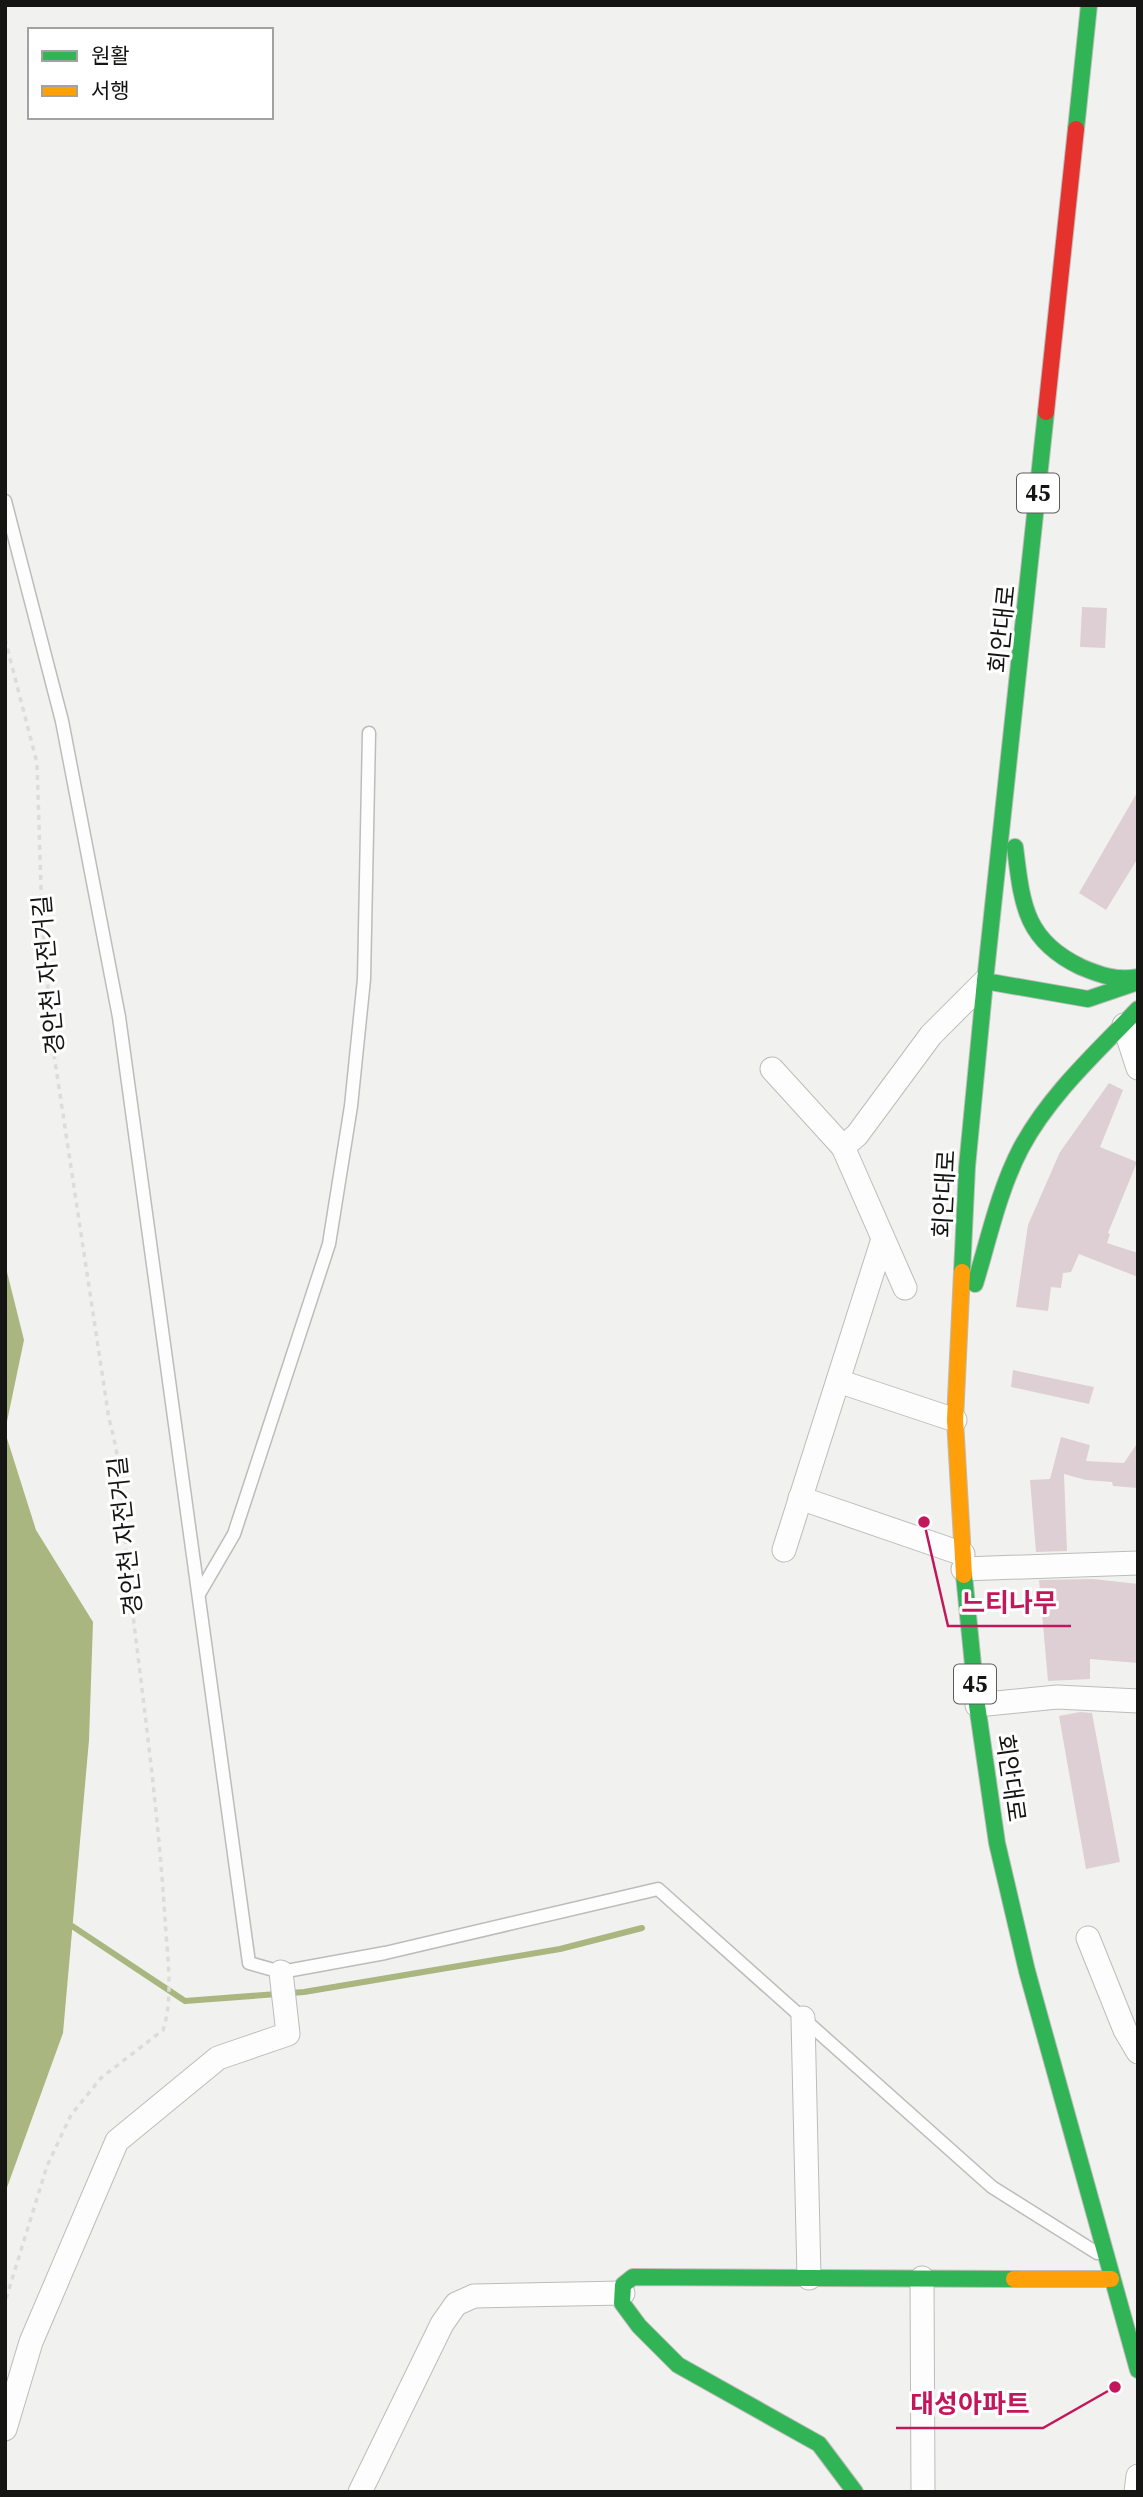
<svg xmlns="http://www.w3.org/2000/svg" width="1143" height="2497" font-family="'Source Serif 4','Noto Sans KR',serif">
  <style>
    .water { fill: #a9b67f }
    .lines { fill: none; stroke-linecap: round; stroke-linejoin: round }
    .stream { stroke: #a9b67f; stroke-width: 6 }
    .building { fill: #decfd4 }
    .lane-casing { stroke: #bcbcba; stroke-width: 15 }
    .street-casing { stroke: #bcbcba; stroke-width: 25 }
    .fast-casing { stroke: #bcbcba; stroke-width: 18 }
    .slow-casing { stroke: #bcbcba; stroke-width: 18 }
    .jam-casing { stroke: #bcbcba; stroke-width: 18 }
    .path { stroke: #dcdcdb; stroke-width: 3.5; stroke-dasharray: 5 5; stroke-linecap: butt }
    .lane { stroke: #fdfdfd; stroke-width: 12 }
    .street { stroke: #fdfdfd; stroke-width: 23 }
    .fast { stroke: #30b455; stroke-width: 16 }
    .slow { stroke: #ff9f0a; stroke-width: 16 }
    .jam { stroke: #e5322d; stroke-width: 16 }
    .labels { text-anchor: middle; dominant-baseline: central; stroke-width: 6; stroke-linejoin: round; paint-order: stroke }
    .shield { fill: #fff; stroke: #5b5c5a; stroke-width: 2 }
    .shield-label { font-size: 23px; font-weight: bold; fill: #151614 }
    .street-label { font-size: 24px; fill: #151614; stroke: #fff }
    .leader { fill: none; stroke: #c2185b; stroke-width: 2.5 }
    .callout-dot { fill: #c2185b; stroke: #fff; stroke-width: 2.5 }
    .callout-label { font-size: 26px; text-anchor: middle; font-weight: bold; fill: #c2185b; stroke: #fff; stroke-width: 6; stroke-linejoin: round; paint-order: stroke }
  </style>
  <rect width="100%" height="100%" fill="#f1f2ef"/>
  <!-- water -->
  <g class="water">
    <path d="M5,1264L24,1340L5,1431Z"/>
    <path d="M5,1432L36,1530L93,1622L89,1740L63,2033L5,2193Z"/>
  </g>
  <g class="lines">
    <!-- stream -->
    <path class="stream" d="M66,1922L185,2001L304,1992L560,1949L642,1928"/>
  </g>
  <!-- building -->
  <g class="building">
    <path d="M1082,607L1107,608L1105,648L1080,647Z"/>
    <path d="M1138,791V858L1106,910L1079,893Z"/>
    <path d="M1109,1083L1123,1090L1100,1147L1137,1162L1108,1233L1110,1234L1107,1243L1138,1253V1277L1079,1254L1071,1272L1063,1273L1061,1288L1051,1287L1048,1311L1016,1307L1028,1225L1060,1152Z"/>
    <path d="M1013,1370L1094,1387L1089,1404L1011,1387Z"/>
    <path d="M1061,1437L1090,1445L1086,1461L1124,1463L1138,1442V1488L1113,1486L1112,1482L1086,1480L1064,1474L1067,1551L1036,1552L1030,1480L1050,1479Z"/>
    <path d="M1093,1579L1138,1584V1663L1090,1659V1679L1048,1681L1039,1580Z"/>
    <path d="M1080,1712L1092,1713L1120,1862L1086,1869L1059,1716Z"/>
  </g>
  <g class="lines">
    <defs>
      <g id="lane">
        <path d="M5,501L62,721L119,1017L249,1963L281,1972L385,1953L658,1889L992,2187L1097,2253"/>
        <path d="M199,1594L234,1534L329,1244L351,1106L364,979L369,733"/>
      </g>
      <g id="street">
        <path d="M1124,1025L1138,1068"/>
        <path d="M772,1069L843,1147L857,1135L931,1035L985,981"/>
        <path d="M843,1147L905,1288"/>
        <path d="M838,1381L955,1420"/>
        <path d="M800,1498L963,1554"/>
        <path d="M784,1550L883,1239"/>
        <path d="M963,1569L1138,1563"/>
        <path d="M977,1705L1057,1697L1138,1701"/>
        <path d="M1088,1938L1125,2030L1138,2052"/>
        <path d="M803,2018L809,2278"/>
        <path d="M922,2278L923,2492"/>
        <path d="M5,2429L31,2342L117,2141L218,2058L288,2034L281,1972"/>
        <path d="M360,2492L442,2324L456,2304L474,2296L623,2293"/>
        <path d="M1136,2492L1138,2476"/>
      </g>
      <g id="fast">
        <path d="M1076,129L1089,5"/>
        <path d="M1015,847C1022,903 1024,940 1081,967C1100,975 1117,981 1138,977"/>
        <path d="M985,981L1046,412"/>
        <path d="M962,1272L967,1167L985,981L1088,999L1138,982"/>
        <path d="M975,1284C989,1238 999,1190 1021,1148C1050,1094 1097,1052 1138,1009"/>
        <path d="M964,1575L977,1705L997,1843L1027,1971L1138,2370"/>
        <path d="M855,2492L819,2444L678,2365L639,2326L622,2303L623,2285L633,2277L1014,2279"/>
      </g>
      <g id="slow">
        <path d="M962,1272L955,1420L964,1575"/>
        <path d="M1014,2279H1111"/>
      </g>
      <path id="jam" d="M1046,412L1076,129"/>
    </defs>
    <!-- lane casing -->
    <use href="#lane" class="lane-casing"/>
    <!-- street casing -->
    <use href="#street" class="street-casing"/>
    <!-- fast casing -->
    <use href="#fast" class="fast-casing"/>
    <!-- slow casing -->
    <use href="#slow" class="slow-casing"/>
    <!-- jam casing -->
    <use href="#jam" class="jam-casing"/>
    <!-- path -->
    <path class="path" d="M5,639L37,763L42,919L53,1048L109,1419C124,1471 123,1527 129,1581C142,1694 158,1806 165,1919C167,1954 174,1997 163,2030L101,2078L71,2115L47,2166L5,2302"/>
    <!-- lane -->
    <use href="#lane" class="lane"/>
    <!-- street -->
    <use href="#street" class="street"/>
    <!-- fast -->
    <use href="#fast" class="fast"/>
    <!-- slow -->
    <use href="#slow" class="slow"/>
    <!-- jam -->
    <use href="#jam" class="jam"/>
  </g>
  <g class="labels">
    <!-- shield labels -->
    <g class="shield">
      <rect x="1017" y="473.5" width="42" height="39" rx="5"/>
      <rect x="954" y="1664.5" width="42" height="39" rx="5"/>
    </g>
    <g class="shield-label">
      <text x="1038" y="493">45</text>
      <text x="975" y="1684">45</text>
    </g>
    <!-- street labels -->
    <g class="street-label">
      <text transform="translate(1002 629) rotate(-84)">회안대로</text>
      <text transform="translate(48 975) rotate(-95)">경안천 자전거길</text>
      <text transform="translate(944 1194) rotate(-87)">회안대로</text>
      <text transform="translate(125 1536) rotate(-96)">경안천 자전거길</text>
      <text transform="translate(1011 1778) rotate(82)">회안대로</text>
    </g>
  </g>
  <!-- callouts -->
  <path class="leader" d="M924 1522L948 1626H1071M1115 2387L1043 2428H896"/>
  <g class="callout-dot">
    <circle cx="924" cy="1522" r="7"/>
    <circle cx="1115" cy="2387" r="7"/>
  </g>
  <g class="callout-label">
    <text x="1009" y="1612">느티나무</text>
    <text x="970" y="2413">대성아파트</text>
  </g>
  <!-- border -->
  <rect width="1143" height="2497" fill="none" stroke="#151614" stroke-width="14"/>
  <!-- legend -->
  <rect x="28" y="28" width="245" height="91" fill="#ffffff" stroke="#a1a2a1" stroke-width="2"/>
  <rect x="42" y="51" width="35" height="10" fill="#30b455" stroke="#a1a2a1" stroke-width="2"/>
  <text x="91" y="63" font-size="21" fill="#151614">원활</text>
  <rect x="42" y="86" width="35" height="10" fill="#ff9f0a" stroke="#a1a2a1" stroke-width="2"/>
  <text x="91" y="98" font-size="21" fill="#151614">서행</text>
</svg>
